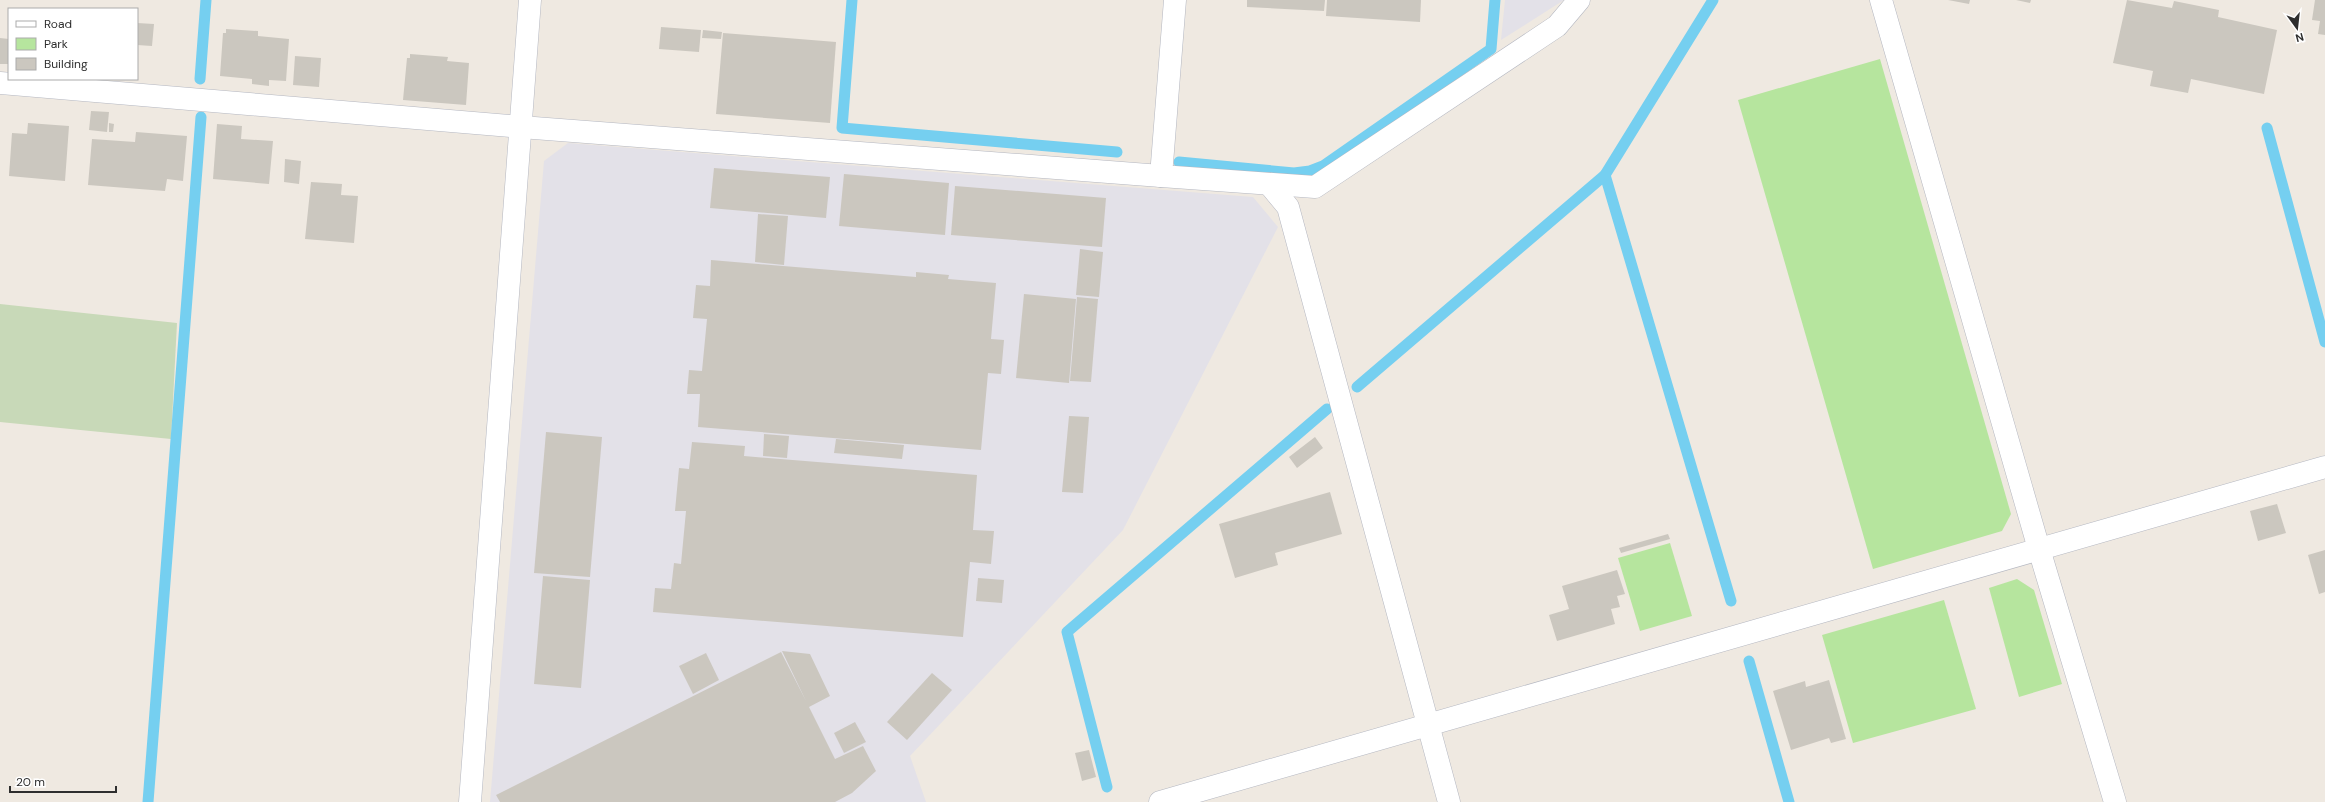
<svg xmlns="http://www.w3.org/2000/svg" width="2325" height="802" font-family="'DM Sans',sans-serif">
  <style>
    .industrial { fill: #e3e1e8 }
    .green { fill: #b6e59e }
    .cemetery { fill: #c8d9b8 }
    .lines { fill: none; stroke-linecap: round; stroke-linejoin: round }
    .stream { stroke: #75cff0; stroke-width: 11 }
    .building { fill: #cbc7bf }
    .street-casing { stroke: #b4b7c1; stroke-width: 23 }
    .street { stroke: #fff; stroke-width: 22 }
  </style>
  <rect width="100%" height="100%" fill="#efe9e1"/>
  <!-- industrial -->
  <g class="industrial">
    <path d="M1505,0H1564L1501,40Z"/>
    <path d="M568,143L1253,197L1278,227L1123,530L910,756L926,802H490L544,161Z"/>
  </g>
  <!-- green -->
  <g class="green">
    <path d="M1880,59L2011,514L2002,531L1873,569L1738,100Z"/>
    <path d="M1670,543L1692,616L1640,631L1618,558Z"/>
    <path d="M2017,579L2034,590L2062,684L2019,697L1989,588Z"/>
    <path d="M1944,600L1976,709L1853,743L1822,635Z"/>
  </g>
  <!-- cemetery -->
  <path class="cemetery" d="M0,304L177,323L171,439L0,422Z"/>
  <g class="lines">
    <!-- stream -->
    <g class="stream">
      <path d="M852,0L842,128L1117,152"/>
      <path d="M200,79L206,0"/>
      <path d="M2267,128L2325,342"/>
      <path d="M1179,162L1294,173L1310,171L1323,166L1491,49L1495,0"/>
      <path d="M1605,175L1731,601"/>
      <path d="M1357,387L1605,175L1713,0"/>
      <path d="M1749,661L1789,802"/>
      <path d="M1107,787L1067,632L1327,409"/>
      <path d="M148,802L201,117"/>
    </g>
  </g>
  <!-- building -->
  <g class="building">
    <path d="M1247,0H1325L1324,11L1247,7Z"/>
    <path d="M1327,0H1421L1420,22L1326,16Z"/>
    <path d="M1948,0H1970L1969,4Z"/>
    <path d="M2016,0H2031L2030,3Z"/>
    <path d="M2127,0L2172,8L2174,1L2219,10L2218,17L2277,30L2264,94L2191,79L2188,93L2150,86L2153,71L2113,63Z"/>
    <path d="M2315,0H2325V35L2318,34L2320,21L2312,20Z"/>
    <path d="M137,23L154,24L152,46L137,45Z"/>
    <path d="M661,27L701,30L699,52L659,49Z"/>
    <path d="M226,29L258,31V36L289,39L286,81L269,80V86L252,84V79L220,76L223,33H226Z"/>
    <path d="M703,30L722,32L721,39L702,38Z"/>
    <path d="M723,33L836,42L830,123L716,114Z"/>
    <path d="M0,38L9,39V64H0Z"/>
    <path d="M410,54L448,57L447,61L469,63L466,105L403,100L407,58H410Z"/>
    <path d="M295,56L321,58L319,87L293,85Z"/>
    <path d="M91,111L109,112L107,132L89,130Z"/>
    <path d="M28,123L69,126L65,181L9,176L12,133L27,134Z"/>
    <path d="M109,123L114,124L113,132H109Z"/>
    <path d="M217,124L242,126L241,139L273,141L269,184L213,179Z"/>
    <path d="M136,132L187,136L183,181L167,179L165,191L88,185L92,139L135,142Z"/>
    <path d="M285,159L301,161L299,184L284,182Z"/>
    <path d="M714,168L830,177L826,218L710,208Z"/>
    <path d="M844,174L949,183L945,235L839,226Z"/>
    <path d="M311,182L342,184L341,195L358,196L354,243L305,239Z"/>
    <path d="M955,186L1106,198L1102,247L951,235Z"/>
    <path d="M758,214L788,216L784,265L755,262Z"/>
    <path d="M1080,249L1103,252L1099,297L1076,295Z"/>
    <path d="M711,260L916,277V272L949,275L948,279L996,283L991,339L1004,340L1001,374L988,373L981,450L698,427L700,394H687L689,370L702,371L707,319L693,318L696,285L710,286Z"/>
    <path d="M1024,294L1076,299L1069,383L1016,378Z"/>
    <path d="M1077,297L1098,299L1091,382L1070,381Z"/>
    <path d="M1069,416L1089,417L1083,493L1062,492Z"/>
    <path d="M546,432L602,437L590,577L534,573Z"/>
    <path d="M764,434L789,436L787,458L763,456Z"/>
    <path d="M1315,437L1323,448L1297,468L1289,457Z"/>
    <path d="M836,439L904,445L902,459L834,453Z"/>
    <path d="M692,442L745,446L744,456L977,475L973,530L994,531L991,564L970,562L963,637L653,612L655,588L671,589L674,563L681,564L686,511H675L679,468L689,469Z"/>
    <path d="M1330,492L1342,534L1275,553L1278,565L1235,578L1219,524Z"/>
    <path d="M2277,504L2286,533L2258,541L2250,511Z"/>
    <path d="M1668,534L1670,539L1621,553L1619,548Z"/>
    <path d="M2325,550V592L2319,594L2308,555Z"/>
    <path d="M1617,570L1625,594L1617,596L1620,607L1611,609L1615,624L1557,641L1549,615L1569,609L1562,586Z"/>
    <path d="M543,576L590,580L581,688L534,684Z"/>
    <path d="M978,578L1004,580L1002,603L976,601Z"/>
    <path d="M782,651L810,654L830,696L809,707L835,759L863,746L876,771L852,793L835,802H500L496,795L781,652L806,701Z"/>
    <path d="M706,653L719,680L693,694L679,666Z"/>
    <path d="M932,673L952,690L907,740L887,722Z"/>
    <path d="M1829,680L1846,739L1831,743L1829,738L1791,750L1773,691L1805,681L1806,687Z"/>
    <path d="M855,722L866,742L844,753L834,733Z"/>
    <path d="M1089,750L1096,777L1082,781L1075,753Z"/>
  </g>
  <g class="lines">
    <defs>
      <g id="street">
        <path d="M1175,0L1161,176L1315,187L1557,26L1579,0"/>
        <path d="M1881,0L2039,549L2115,802"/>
        <path d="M0,83L521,127L1161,176"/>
        <path d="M1269,184L1288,207L1449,802"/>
        <path d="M470,802L530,0"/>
        <path d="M1160,802L2325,467"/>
      </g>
    </defs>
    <!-- street casing -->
    <use href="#street" class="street-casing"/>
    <!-- street -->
    <use href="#street" class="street"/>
  </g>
  <!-- legend -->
  <rect x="8" y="8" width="130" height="72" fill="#ffffff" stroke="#ababab"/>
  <rect x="16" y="21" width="20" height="6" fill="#ffffff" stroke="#ababab"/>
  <text x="44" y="28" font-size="12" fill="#2e2e2e">Road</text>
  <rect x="16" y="38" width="20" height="12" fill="#b6e59e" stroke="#ababab"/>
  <text x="44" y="48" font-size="12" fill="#2e2e2e">Park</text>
  <rect x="16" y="58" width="20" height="12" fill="#cbc7bf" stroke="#ababab"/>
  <text x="44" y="68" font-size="12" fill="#2e2e2e">Building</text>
  <!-- north arrow -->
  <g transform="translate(2297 28) rotate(165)" stroke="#ffffff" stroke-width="3" paint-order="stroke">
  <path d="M0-3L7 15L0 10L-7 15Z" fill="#2e2e2e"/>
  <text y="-6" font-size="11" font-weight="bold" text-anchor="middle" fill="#2e2e2e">N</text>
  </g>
  <!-- scale -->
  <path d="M10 786v6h106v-6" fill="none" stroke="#2e2e2e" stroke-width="2"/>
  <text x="16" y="786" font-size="12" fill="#2e2e2e" stroke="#ffffff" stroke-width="3" paint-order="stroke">20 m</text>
</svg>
